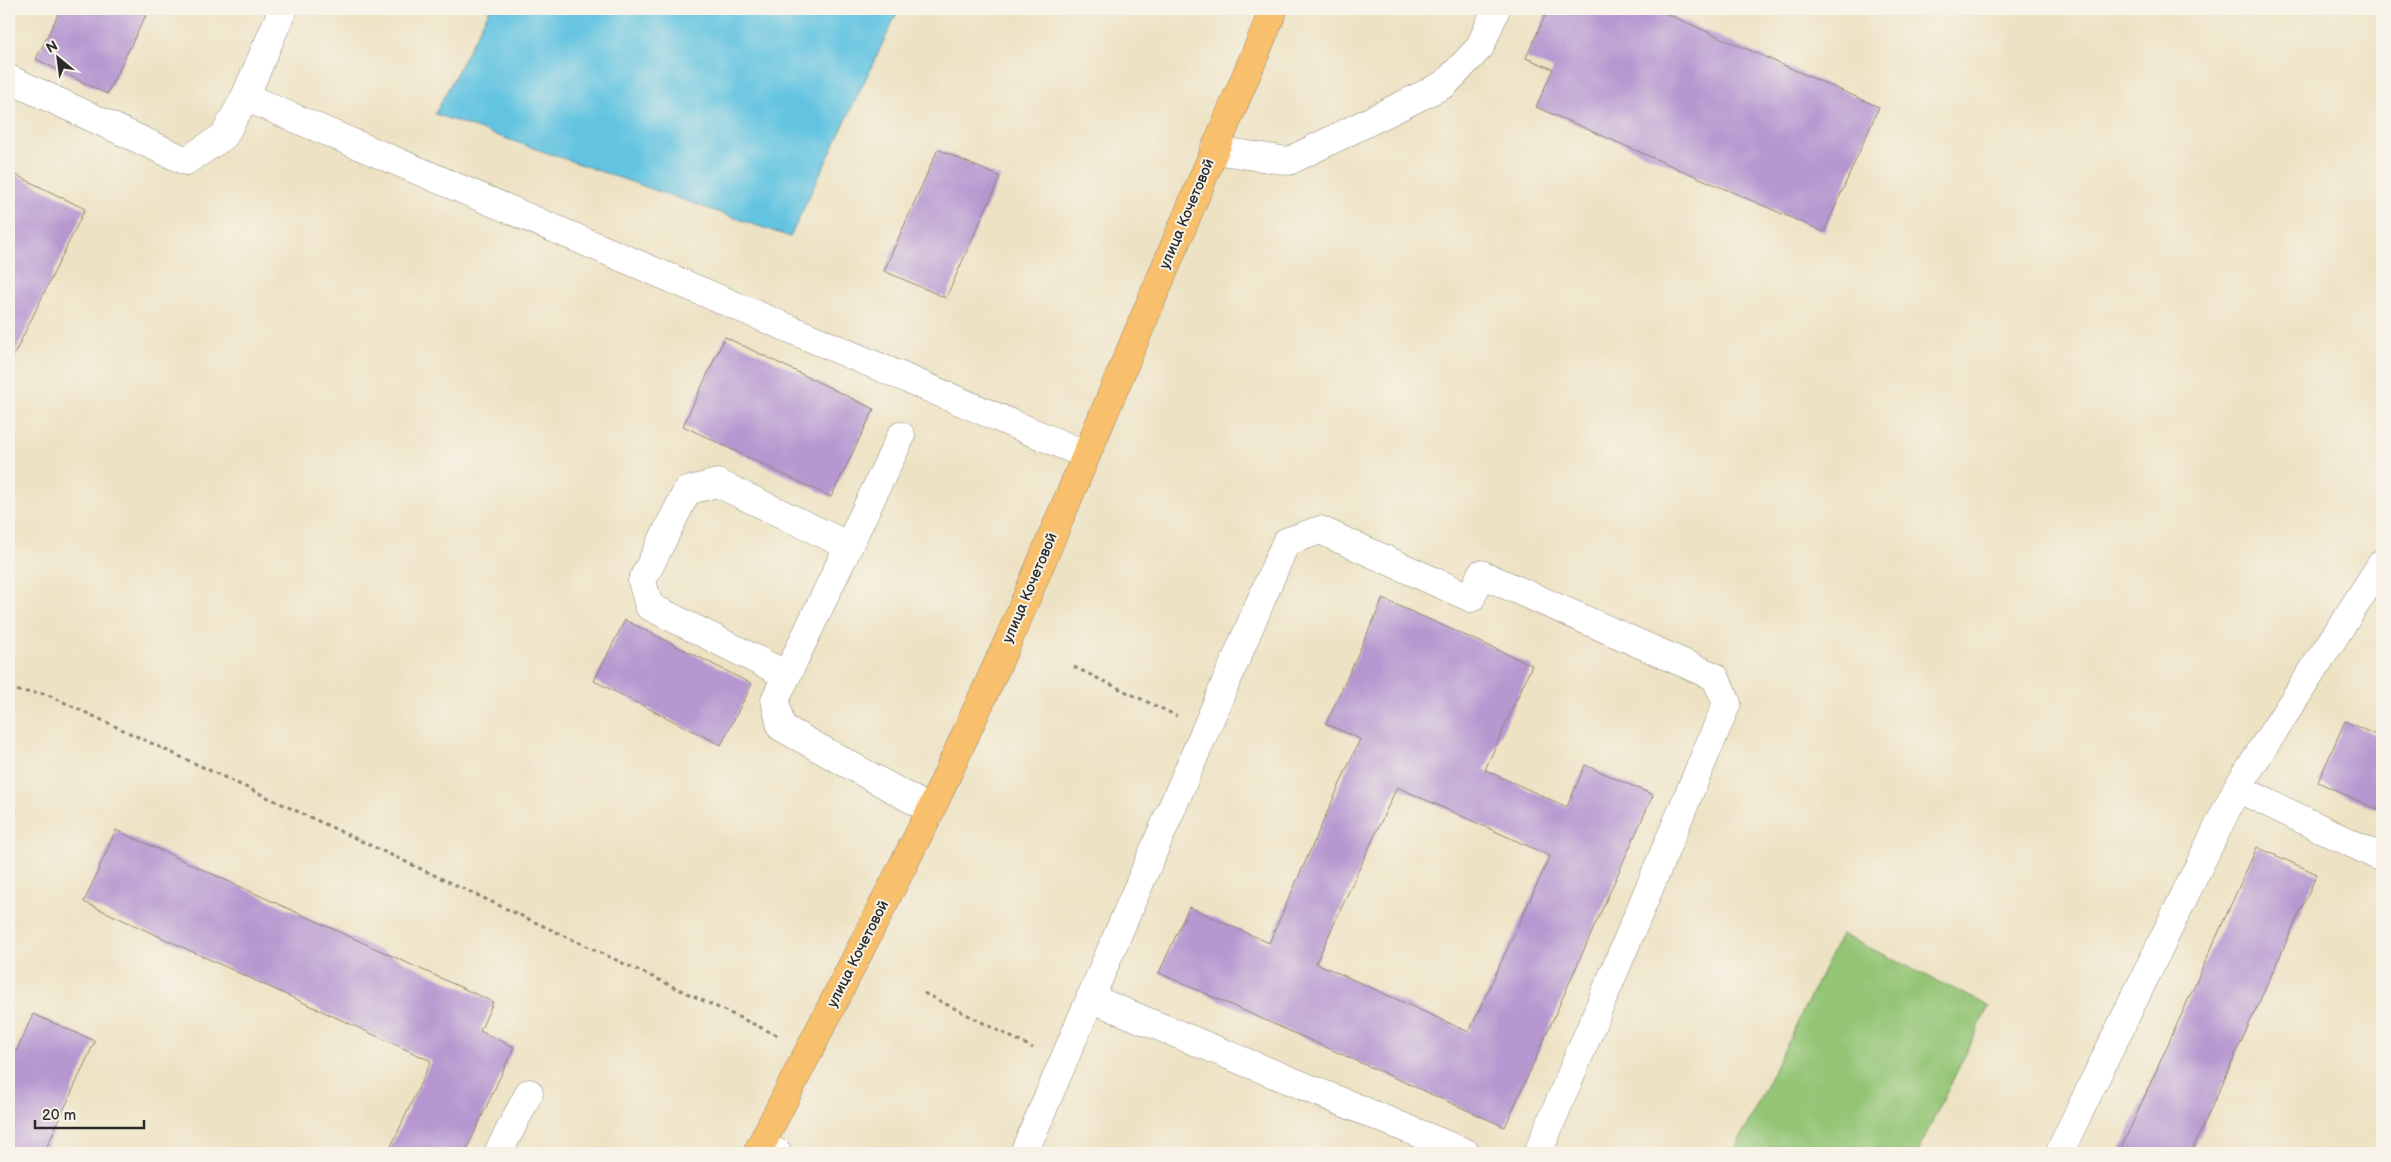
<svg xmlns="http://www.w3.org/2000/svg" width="2391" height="1162" font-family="'Balsamiq Sans',sans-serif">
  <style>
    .green { fill: #93c575; stroke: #5f7850 }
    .water { fill: #63c4e1; stroke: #477886 }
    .building { fill: #b697d0; fill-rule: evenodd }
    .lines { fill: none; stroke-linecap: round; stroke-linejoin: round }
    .minor-casing { stroke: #8c8677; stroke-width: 29 }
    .major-casing { stroke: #8c8677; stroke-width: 29 }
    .path { stroke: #8c8677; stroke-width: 3; stroke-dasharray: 4 4; stroke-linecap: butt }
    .minor { stroke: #fff; stroke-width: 28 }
    .major { stroke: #f8bf6c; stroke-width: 28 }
    .labels { text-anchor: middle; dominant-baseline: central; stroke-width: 4; stroke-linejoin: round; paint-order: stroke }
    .street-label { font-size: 15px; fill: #2b2b2b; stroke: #f7f3e8 }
  </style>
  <rect width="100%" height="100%" fill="#f7f3e8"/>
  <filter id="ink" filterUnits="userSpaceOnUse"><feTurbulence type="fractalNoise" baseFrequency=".02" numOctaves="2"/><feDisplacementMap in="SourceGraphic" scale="10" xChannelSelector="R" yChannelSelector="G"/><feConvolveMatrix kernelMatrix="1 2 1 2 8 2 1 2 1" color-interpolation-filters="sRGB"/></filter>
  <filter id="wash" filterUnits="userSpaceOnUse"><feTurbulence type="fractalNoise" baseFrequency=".0096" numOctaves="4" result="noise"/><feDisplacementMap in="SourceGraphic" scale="20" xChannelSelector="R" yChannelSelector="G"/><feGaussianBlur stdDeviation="1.12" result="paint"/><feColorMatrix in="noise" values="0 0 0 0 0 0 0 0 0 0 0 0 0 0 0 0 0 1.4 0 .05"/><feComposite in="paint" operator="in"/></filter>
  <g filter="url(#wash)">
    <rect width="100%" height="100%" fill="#ede2c3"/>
    <!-- green -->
    <path class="green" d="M1841,934L1989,1006L1917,1153H1733Z"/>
    <!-- water -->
    <path class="water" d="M490,9H899L790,237L435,114Z"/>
    <g id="blocks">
      <!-- building -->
      <g class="building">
        <path d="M61,9H149L107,94L36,59Z"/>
        <path d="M1548,9H1661L1660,11L1879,107L1824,232L1536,107L1553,69L1526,58Z"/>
        <path d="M938,149L1000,177L946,298L884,271Z"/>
        <path d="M12,173L85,209L9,365V180Z"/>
        <path d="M725,337L874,409L831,497L683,426Z"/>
        <path d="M1383,599L1532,665L1485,770L1567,807L1585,765L1653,795L1505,1127L1159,973L1189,907L1269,943L1360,739L1326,724ZM1397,787L1550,856L1469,1032L1316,963Z"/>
        <path d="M625,620L752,684L721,745L594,681Z"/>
        <path d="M2345,721L2382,738V812L2318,782Z"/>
        <path d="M116,830L493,1002L480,1031L514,1047L465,1153H388L431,1061L84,902Z"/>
        <path d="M2257,847L2317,874L2191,1153H2119Z"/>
        <path d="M33,1014L95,1041L44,1153H9V1067Z"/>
      </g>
    </g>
  </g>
  <g filter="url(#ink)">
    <use href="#blocks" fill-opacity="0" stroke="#8c8677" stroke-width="1"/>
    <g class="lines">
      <defs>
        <g id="minor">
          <path d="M9,79L186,161L224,136L245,97L283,9"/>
          <path d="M245,97L1086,455"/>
          <path d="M1214,150L1289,161L1445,84L1480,47L1496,9"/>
          <path d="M901,436L775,700L781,727L931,810"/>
          <path d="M787,675L649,606L642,581L687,491L717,483L849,546"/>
          <path d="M2237,788L2382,858"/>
          <path d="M1090,998L1466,1153"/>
          <path d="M761,1146L778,1153"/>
          <path d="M498,1153L529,1093"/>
          <path d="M1024,1153L1286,542L1320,530L1471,598L1481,574L1715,677L1727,703L1538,1153"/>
          <path d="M2059,1153L2237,788L2382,563"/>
        </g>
        <path id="major" d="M757,1153L931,810L1009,639L1274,9"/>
      </defs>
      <!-- minor casing -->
      <use href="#minor" class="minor-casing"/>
      <!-- major casing -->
      <use href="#major" class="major-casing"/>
      <!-- path -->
      <g class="path">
        <path d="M1074,667L1177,716"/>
        <path d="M9,690L46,694L779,1036"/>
        <path d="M924,993L1033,1048"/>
      </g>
      <!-- minor -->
      <use href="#minor" class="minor"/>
      <!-- major -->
      <use href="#major" class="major"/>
    </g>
  </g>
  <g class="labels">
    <!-- street labels -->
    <g class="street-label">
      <text transform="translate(1187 214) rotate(-67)">улица Кочетовой</text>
      <text transform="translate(1030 588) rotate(-67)">улица Кочетовой</text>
      <text transform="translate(858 954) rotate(-63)">улица Кочетовой</text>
    </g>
  </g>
  <!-- margin -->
  <rect width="2391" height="1162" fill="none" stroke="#f7f3e8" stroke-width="30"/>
  <!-- north arrow -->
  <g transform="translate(58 58) rotate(331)" stroke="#f7f3e8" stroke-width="4" paint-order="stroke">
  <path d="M0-4L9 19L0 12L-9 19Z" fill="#2b2b2b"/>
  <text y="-8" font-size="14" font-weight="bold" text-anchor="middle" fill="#2b2b2b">N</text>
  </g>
  <!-- scale -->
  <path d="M35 1120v8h109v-8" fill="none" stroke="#2b2b2b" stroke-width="2.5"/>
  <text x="42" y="1120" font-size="15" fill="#2b2b2b" stroke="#f7f3e8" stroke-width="4" paint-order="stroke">20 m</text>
</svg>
